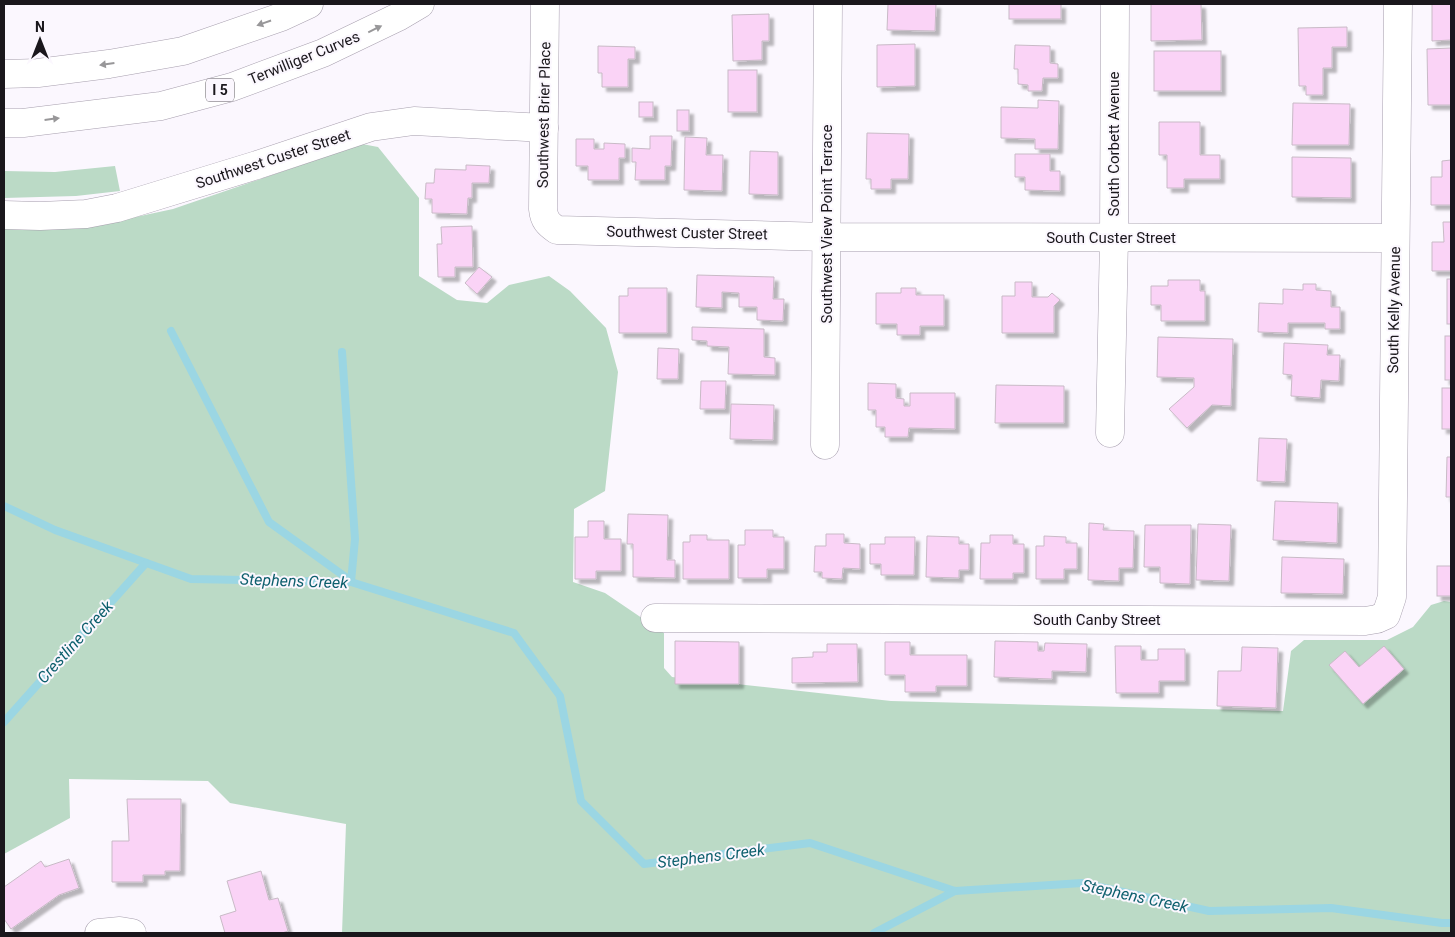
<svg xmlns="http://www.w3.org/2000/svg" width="1455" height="937" font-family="Roboto,sans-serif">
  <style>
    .green { fill: #bbdac6 }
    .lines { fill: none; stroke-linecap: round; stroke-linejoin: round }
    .stream { stroke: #9bd6e3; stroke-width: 8 }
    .building { fill: #fad3f6; stroke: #c8bac6; filter: url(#shadow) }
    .minor-casing { stroke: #a79fae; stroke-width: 29 }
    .highway-casing { stroke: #a79fae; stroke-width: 29 }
    .minor { stroke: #fff; stroke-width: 28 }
    .highway { stroke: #fff; stroke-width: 28 }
    .oneway { fill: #989799 }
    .labels { text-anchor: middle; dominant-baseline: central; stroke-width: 4; stroke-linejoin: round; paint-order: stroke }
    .shield { fill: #fbf7fe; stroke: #5e5a60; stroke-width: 1 }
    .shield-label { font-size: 14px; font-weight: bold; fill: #1a171c }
    .street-label { font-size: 15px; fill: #1a171c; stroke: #fbf7fe }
    .water-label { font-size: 16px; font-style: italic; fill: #0d5f6d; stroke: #fbf7fe }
  </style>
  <defs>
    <filter id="shadow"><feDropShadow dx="4.5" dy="4.5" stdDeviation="1" flood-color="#0004"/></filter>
  </defs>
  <rect width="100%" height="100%" fill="#fbf7fe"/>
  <!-- green -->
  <g class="green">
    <path d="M362,144L378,147L419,198V276L457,300L487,303L509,285L549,276L570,291L606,328L618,372L605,491L574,509L573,582L605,593L664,633V668L672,677L891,701L1283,711L1291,651L1304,640H1387L1413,627L1431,605L1444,601L1451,602V933H342L346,824L230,803L208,781L69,779L70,818L4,854V229L89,227L173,209Z"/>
    <path d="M115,166L120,191L76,196L4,198V171L55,172Z"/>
  </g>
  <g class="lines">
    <!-- stream -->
    <g class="stream">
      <path d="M171,331L269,522L351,581"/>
      <path d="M342,352L355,539L351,582"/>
      <path d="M4,506L55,530L191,579L351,582L514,633L560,696L581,801L644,864L810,843L955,891L1082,883L1209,911L1331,908L1442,923H1451"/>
      <path d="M4,722L146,563"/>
      <path d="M874,933L955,891"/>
    </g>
  </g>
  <!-- building -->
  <g class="building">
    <path d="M888,4H936L935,31L887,30Z"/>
    <rect x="1009" y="4" width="52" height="15"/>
    <path d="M1151,4H1201L1202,40L1151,41Z"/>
    <path d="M1432,4H1451V40L1432,41Z"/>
    <path d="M769,14V41H762V60L733,61L732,15Z"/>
    <path d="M1347,27V47H1332V68H1323V95H1306V86H1299L1298,28Z"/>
    <path d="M915,44V86L877,87V45Z"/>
    <path d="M1015,45L1050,46V63L1058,64V78H1043L1042,91H1028V85L1018,84V69H1014Z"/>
    <path d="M598,46L635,47V59H628V87H602V73H598Z"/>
    <path d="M1451,48V105H1428L1427,49Z"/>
    <rect x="1154" y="51" width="67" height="40"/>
    <rect x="728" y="70" width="29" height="42"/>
    <path d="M1038,100L1059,101L1058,149H1035V139L1001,138V107L1038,108Z"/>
    <rect x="639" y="102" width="14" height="15"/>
    <path d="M1293,103L1350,104L1349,145H1292Z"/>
    <rect x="677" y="110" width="12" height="21"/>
    <path d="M1159,122H1200V155H1220V179H1184V188H1167V155H1159Z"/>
    <path d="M867,133L909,134L908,179H891V189H871V179H866Z"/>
    <path d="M650,136H672L671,166H665V180H635L636,162H632V148L650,149Z"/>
    <path d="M685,137L707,138L706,155H723L722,191L684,190Z"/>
    <path d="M576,139H594V149H604V143L625,144V158H619V180H588V166H576Z"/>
    <path d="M750,151L778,152V195L749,194Z"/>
    <path d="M1015,154H1050V171H1060V191L1025,190V177H1015Z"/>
    <path d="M1292,157L1351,158V198L1292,197Z"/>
    <path d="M1451,160V205H1431V177H1442V161Z"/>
    <path d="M466,165L490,166L489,183H472V198H468L467,214L432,213V199H425L426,183H434L435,169L466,170Z"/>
    <path d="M1443,222H1451V271H1432V242H1444Z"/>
    <path d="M472,226L473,267H455V277H438L437,244H442L441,227Z"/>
    <path d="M479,267L492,277L477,294L465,283Z"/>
    <path d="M697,275L774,277L773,299H784L783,321L757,320V307H739V293L722,292V308L696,307Z"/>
    <rect x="1447" y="279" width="4" height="45"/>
    <path d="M1168,280H1200V291H1205V321H1161V305H1151V286H1168Z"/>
    <path d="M1015,282H1032V297H1048L1052,293L1060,300L1054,306V333H1002V296H1015Z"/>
    <path d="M1303,284H1316V290L1331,291V307H1340V329H1325V323H1288V333L1258,332L1259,303L1283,304V289L1303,290Z"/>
    <path d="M628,288H667V333H619V296H628Z"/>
    <path d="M901,288H916V295H944V326H920V335H897V324H876V293H901Z"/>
    <path d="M692,327L764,329V357L775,358V375L728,374L729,347L707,346V341L692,340Z"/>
    <rect x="1445" y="336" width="6" height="44"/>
    <path d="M1158,337L1233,339L1231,406L1212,405L1187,428L1169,409L1194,387V378L1157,377Z"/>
    <path d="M1284,343L1328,345L1327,355H1340L1339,381L1321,380L1320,398L1291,396L1292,375L1283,374Z"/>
    <path d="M658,348L679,349L678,379H657Z"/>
    <path d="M701,381H726L725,409H700Z"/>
    <path d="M868,383L896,384V398L904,399V406H910V393H955V429L909,428L908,437H885V427H876V410H868Z"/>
    <path d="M996,385L1064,386V423H995Z"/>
    <rect x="1442" y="388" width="9" height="41"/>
    <path d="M731,404L774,405L773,440L730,439Z"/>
    <path d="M1259,438L1287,439L1285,482L1257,481Z"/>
    <path d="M1447,457H1451V497H1446Z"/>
    <path d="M1275,501L1338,503L1337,543L1273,540Z"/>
    <path d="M628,514L668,515L667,560H675V578L633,577V544H627Z"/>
    <path d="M588,521H604V539H621V571H596V579H575V537H588Z"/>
    <path d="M1089,523L1104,524L1103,530L1134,531L1133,568H1119V581L1088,580Z"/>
    <path d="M1198,524L1231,525L1229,581L1196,580Z"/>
    <path d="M1145,525H1191L1190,584L1160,583V567H1144Z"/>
    <path d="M745,530H773V537H784V569H767V578H738V545H745Z"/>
    <path d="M826,534H844V543L860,544V569L843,568L842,579L822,578V572H814L815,546H826Z"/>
    <path d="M690,535H707V540H729V579H683V542H690Z"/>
    <path d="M990,535H1013V544H1024V573H1013V579H980L981,543H990Z"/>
    <path d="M927,536L959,537V544H969V570H959V578L926,577Z"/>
    <path d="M1044,536L1066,537V543H1077V569H1064V579H1036V546H1044Z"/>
    <path d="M885,537H915L914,575H881V564H870V544H885Z"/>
    <path d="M1282,557L1344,559L1343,594L1281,593Z"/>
    <rect x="1437" y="566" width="14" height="30"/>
    <path d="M675,641L739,642V684H675Z"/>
    <path d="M995,641L1038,642V651H1044L1045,643L1087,644L1086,672L1052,671V679L994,677Z"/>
    <path d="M885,642H910V655H967V686H936V692H905V675H885Z"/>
    <path d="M827,644H857L858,682L792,683V658L813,657V652H827Z"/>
    <path d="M1115,646H1141V660H1158V649H1185V681H1159V693H1116Z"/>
    <path d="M1384,646L1404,669L1363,704L1329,665L1345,651L1359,667Z"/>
    <path d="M1242,647L1278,648L1276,708L1217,706L1218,671H1241Z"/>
    <path d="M127,799H181L180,871H165V875H143V882H112V841H129Z"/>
    <path d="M69,859L79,888L59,895L11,929L4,919V887L41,861L45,867Z"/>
    <path d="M261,871L269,900L278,898L288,931L282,933H225L220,916L236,911L227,881Z"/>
  </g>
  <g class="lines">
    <defs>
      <g id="minor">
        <path d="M545,4L543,209C544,220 548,224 557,230L827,237L1395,238"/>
        <path d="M4,215L40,216L86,214L117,208L257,165L371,127L414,121L544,128"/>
        <path d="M1110,433L1114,238L1115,4"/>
        <path d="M825,445L828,4"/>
        <path d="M655,618L1365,621L1377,619L1386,615L1392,597L1398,4"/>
        <path d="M99,933L120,931L132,933"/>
      </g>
      <g id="highway">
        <path d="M4,74L38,73L109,64L183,51L281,17L309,4"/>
        <path d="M4,123H23L161,106L232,87L323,53L398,17L420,4"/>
      </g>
    </defs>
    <!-- minor casing -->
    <use href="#minor" class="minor-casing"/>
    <!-- highway casing -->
    <use href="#highway" class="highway-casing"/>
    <!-- minor -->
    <use href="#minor" class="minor"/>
    <!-- highway -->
    <use href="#highway" class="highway"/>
  </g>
  <!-- one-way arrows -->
  <defs><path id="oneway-solid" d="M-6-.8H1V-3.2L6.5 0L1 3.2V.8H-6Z" transform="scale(1.25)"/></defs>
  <g class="oneway">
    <use href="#oneway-solid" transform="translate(264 23) rotate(161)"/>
    <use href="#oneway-solid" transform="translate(375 29) rotate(-26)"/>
    <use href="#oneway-solid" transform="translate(107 64) rotate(172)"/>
    <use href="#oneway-solid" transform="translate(52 119) rotate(-7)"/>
  </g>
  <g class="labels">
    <!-- shield labels -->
    <rect class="shield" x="206" y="78.5" width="28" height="23" rx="4"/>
    <g class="shield-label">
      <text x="220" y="90">I 5</text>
    </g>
    <!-- street labels -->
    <g class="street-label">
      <text transform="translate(304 58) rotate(-22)">Terwilliger Curves</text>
      <text transform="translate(544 115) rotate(-89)">Southwest Brier Place</text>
      <text transform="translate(1114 144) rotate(-90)">South Corbett Avenue</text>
      <text transform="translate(273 159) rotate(-18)">Southwest Custer Street</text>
      <text transform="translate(827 224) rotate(-90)">Southwest View Point Terrace</text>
      <text transform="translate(687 233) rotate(1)">Southwest Custer Street</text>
      <text x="1111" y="238">South Custer Street</text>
      <text transform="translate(1394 310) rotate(-89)">South Kelly Avenue</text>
      <text x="1097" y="620">South Canby Street</text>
    </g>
    <!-- water labels -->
    <g class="water-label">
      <text transform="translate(294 581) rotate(2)">Stephens Creek</text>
      <text transform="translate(75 642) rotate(-48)">Crestline Creek</text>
      <text transform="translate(711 856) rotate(-7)">Stephens Creek</text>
      <text transform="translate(1135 896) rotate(12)">Stephens Creek</text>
    </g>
  </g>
  <!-- border -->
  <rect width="1455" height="937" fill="none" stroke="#1a171c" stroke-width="10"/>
  <!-- north arrow -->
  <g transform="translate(40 40)" stroke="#fbf7fe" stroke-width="4" paint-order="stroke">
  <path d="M0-4L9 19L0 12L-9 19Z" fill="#1a171c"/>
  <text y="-8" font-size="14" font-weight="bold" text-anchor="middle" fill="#1a171c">N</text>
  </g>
</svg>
